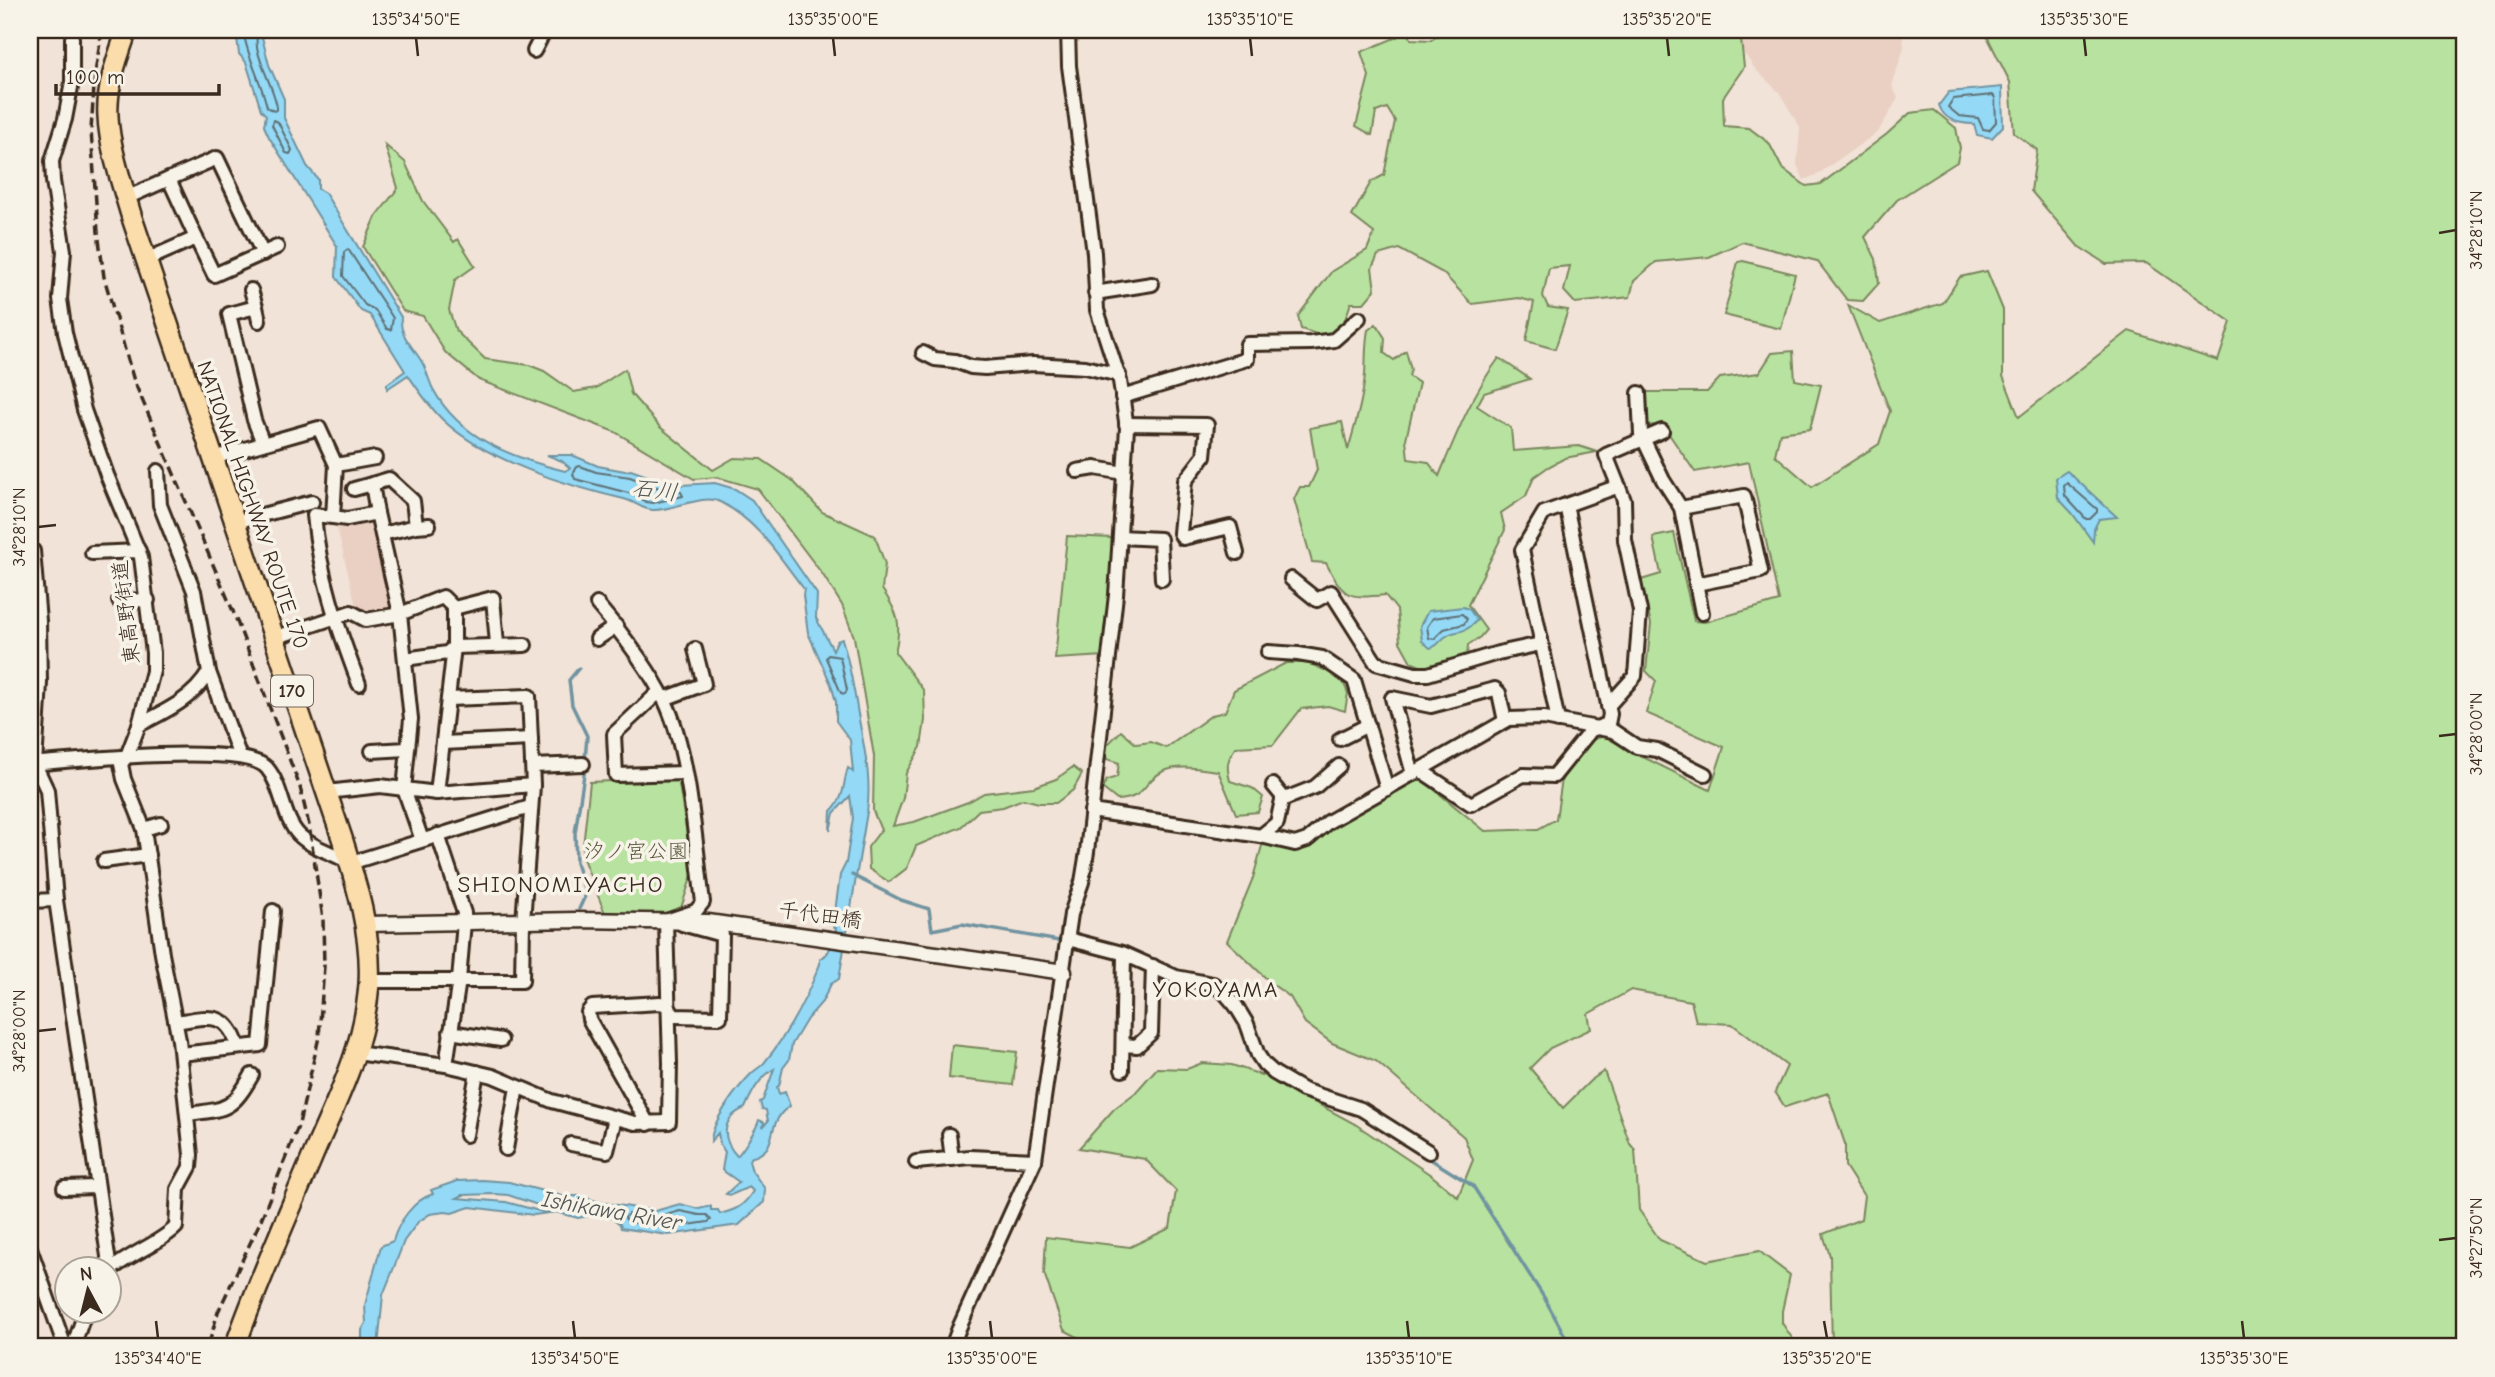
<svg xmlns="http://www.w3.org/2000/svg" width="2495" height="1377" font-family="'Comic Neue','Klee One',sans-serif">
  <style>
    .built { fill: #ead0c3 }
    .green { fill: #b8e29f; stroke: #7a865e; stroke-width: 2 }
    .water { fill: #94d9f6; stroke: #7093a0; stroke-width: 2; fill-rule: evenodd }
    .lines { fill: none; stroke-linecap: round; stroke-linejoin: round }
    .shore { stroke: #5f7074; stroke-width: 2 }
    .stream { stroke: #7093a0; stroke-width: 3.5 }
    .minor-casing { stroke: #3b2a1e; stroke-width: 18 }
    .tertiary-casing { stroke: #3b2a1e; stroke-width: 19 }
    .trunk-casing { stroke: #3b2a1e; stroke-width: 24 }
    .minor { stroke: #f7f3e8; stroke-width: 12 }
    .tertiary { stroke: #f7f3e8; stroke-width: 14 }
    .trunk { stroke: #faddab; stroke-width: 19 }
    .rail { stroke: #3b2a1e; stroke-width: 3.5; stroke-dasharray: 10 5; stroke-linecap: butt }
    .ticks { fill: none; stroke: #3b2a1e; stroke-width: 2.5 }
    .labels { text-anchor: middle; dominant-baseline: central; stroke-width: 7; stroke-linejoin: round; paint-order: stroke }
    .shield { fill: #f7f3e8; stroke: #73665b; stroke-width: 2 }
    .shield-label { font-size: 19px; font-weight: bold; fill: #3b2a1e }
    .street-label { font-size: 21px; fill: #3b2a1e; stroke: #f7f3e8 }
    .park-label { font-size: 21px; fill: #5a583e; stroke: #f7f3e8 }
    .water-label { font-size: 23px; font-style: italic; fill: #515654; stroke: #f7f3e8 }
    .neighbourhood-label { font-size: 23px; letter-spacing: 2px; fill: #3b2a1e; stroke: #f7f3e8 }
    .neatline { fill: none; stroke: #3b2a1e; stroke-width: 2.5 }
    .ticks-label { font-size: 18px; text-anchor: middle; fill: #3b2a1e }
  </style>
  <rect width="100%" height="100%" fill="#f1e3d7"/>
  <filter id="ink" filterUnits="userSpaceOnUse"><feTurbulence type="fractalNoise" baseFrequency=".0143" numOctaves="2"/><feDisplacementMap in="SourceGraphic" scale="14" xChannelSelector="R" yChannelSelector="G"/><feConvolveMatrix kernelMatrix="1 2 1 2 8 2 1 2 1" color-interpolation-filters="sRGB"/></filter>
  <g filter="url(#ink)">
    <!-- built -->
    <g class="built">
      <path d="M1727,30H1902L1904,47L1892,86L1898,98L1878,132L1818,174L1804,180L1797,165L1800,127L1779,92L1756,70Z"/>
      <path d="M365,518L374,521L394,603L389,612L368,615L357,610L336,524Z"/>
    </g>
    <!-- green -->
    <g class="green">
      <path d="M1395,30H1408L1411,39L1431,40L1448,30H1740L1744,67L1723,98L1724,126L1749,128L1769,143L1782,168L1806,186L1821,184L1887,134L1910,113L1934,110L1956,128L1960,148L1957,162L1897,200L1865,237L1876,259L1879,283L1863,301L1847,300L1817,261L1742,242L1709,257L1656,262L1634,281L1630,297L1575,303L1564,291L1570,266L1549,268L1543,296L1548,307L1568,310L1555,349L1526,341L1534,302L1519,298L1472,304L1443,273L1399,249L1378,255L1372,268L1375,290L1364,303H1351L1343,325L1329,338L1301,329L1298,316L1332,271L1367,250L1374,233L1352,216L1371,182L1384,175L1395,121L1387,108L1376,112L1372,135L1356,126L1369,76L1361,52L1397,37Z"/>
      <path d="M1984,30H2465V1345L2440,1347H1832L1830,1256L1823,1234L1861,1219L1864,1196L1845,1166V1144L1828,1093L1785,1107L1775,1092L1787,1066L1732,1024L1696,1022L1691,1001L1631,990L1588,1014L1591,1029L1550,1048L1530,1068L1563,1108L1590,1081L1604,1071L1630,1144L1635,1150L1639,1210L1660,1240L1707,1261L1759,1251L1790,1275L1782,1311V1323L1798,1347H1097L1064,1330L1044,1273L1046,1237L1130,1247L1170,1228L1176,1191L1145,1159L1079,1148L1114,1109L1135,1093L1157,1068L1187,1069L1202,1063L1232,1065L1270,1078L1355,1124L1431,1175L1458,1197L1473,1160L1464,1137L1376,1061L1332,1043L1305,1023L1290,997L1272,984L1227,941L1253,878L1263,842L1298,850L1333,826L1420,778L1485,831L1538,829L1556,819L1562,779L1589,741L1604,736L1635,753L1710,790L1724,747L1646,713L1656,681L1646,671L1651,624L1641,580L1661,574L1653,537L1674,533L1694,621L1705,622L1779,601L1749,462L1695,472L1662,424L1647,426V392H1707L1720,378L1759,373L1772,353L1793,351L1795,380L1821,385L1810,429L1780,433L1775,455L1812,487L1879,444L1890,411L1848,305L1880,323L1943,303L1960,277L1987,271L2003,310V376L2019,417L2129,331L2218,361L2231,322L2146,263L2106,264L2078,246L2031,191L2037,150L2014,133L2010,82Z"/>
      <path d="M385,145L405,162L423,201L454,242L458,239L475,266L455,280L449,310L456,331L485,359L529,365L544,371L574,392L596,388L625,369L631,394L660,427L713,470L734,458L761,459L792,480L822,512L875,536L885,564L882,589C898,613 902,623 895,652L924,691L925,720L921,747L906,773L903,798L893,826L914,822L968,802L984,793L1034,787L1056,779L1073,767L1082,774L1073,790L1056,803H1039L1023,799L1003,807L979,810L961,827L916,846L907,868L889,882L869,869L868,847L881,830L873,811L874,756L854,637L842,605L823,575L758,489L717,477L694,479L615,432L479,380L445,352L423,316L403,311L363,247L376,217L398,188Z"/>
      <path d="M1743,261L1795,274L1781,329L1724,315L1738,262Z"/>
      <path d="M1376,324L1385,338L1384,353L1394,360L1406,351L1411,370L1409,376L1419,383L1406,439L1408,459L1428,462L1439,476C1456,435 1472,394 1499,358L1530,379L1484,393L1477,406L1511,428L1513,451L1579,446L1597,452L1565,458L1548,467L1534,477L1526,496L1501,513L1505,530L1468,605L1486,630L1480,637L1468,645L1467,657L1427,669L1411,662L1400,642L1397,610L1385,595C1346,599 1344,597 1326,563L1312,562L1294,499L1300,487H1309L1317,470L1310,428L1342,422L1348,450C1355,425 1363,400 1365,374C1366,359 1365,345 1368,330Z"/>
      <path d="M1067,536L1113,538L1105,656L1055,659Z"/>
      <path d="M1286,663H1308L1341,677L1348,693L1345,711L1328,706L1301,709L1273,745L1236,747C1227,759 1226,766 1230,781L1252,788L1263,797L1258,812L1236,814L1218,771C1200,769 1179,764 1162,772C1141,783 1147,798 1117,800L1102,788L1107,780L1117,777L1119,763L1107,759L1104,748L1121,731L1136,744L1151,742L1166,748L1212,715L1225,712L1234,690Z"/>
      <path d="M678,778L693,872L679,914L605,913L582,856L590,782Z"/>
      <path d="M952,1045L1017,1052L1013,1085L949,1078Z"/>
    </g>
    <!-- water -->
    <g class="water">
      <path d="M236,30L274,31L262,37L269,65L284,99V118L307,166L318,179V189L325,193L401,317C399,337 414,347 423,364C427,372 429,381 433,389C460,439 513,458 565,471L570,468L562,461L547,455H572L598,466L625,471L631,470L661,481L680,485L715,483L735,489L752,500L817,594L816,618L833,650L837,641L842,639C850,664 854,689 858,714C864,748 872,778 867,812L839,979L831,984L822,1002L807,1019L792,1044L789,1060L783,1068L779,1086L777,1087L779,1094L785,1092L790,1106C787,1109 783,1110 781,1114C766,1132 779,1150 750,1158L749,1161L752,1171L765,1189L764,1202L739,1225L668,1235L621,1228L620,1224L612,1218L593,1215L578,1218L556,1212L534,1215L470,1207L452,1213L445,1212L430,1214L418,1222L404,1241L393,1270L383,1295L378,1347H362V1330L366,1323L365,1305L381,1246L393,1241C398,1223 413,1200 433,1194L431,1190L457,1181L482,1180L509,1182L562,1196H581L599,1202L655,1211L680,1204L699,1209L711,1206V1210H718L720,1214C736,1210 744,1206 753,1191L749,1187L731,1195L726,1194L739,1182L722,1170L725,1152L720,1144L718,1133L711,1141C712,1121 737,1088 752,1073C756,1069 761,1067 764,1063C788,1034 806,999 820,964V959C831,954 833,939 836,928L833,926L840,875L846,863L853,818L850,796L834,813L830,831L831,811C846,796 842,786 848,768L853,772L850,740L836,721V702L831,684L808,633L803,595L804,589C779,557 758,521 720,502C703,493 673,511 653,510C642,510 634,501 624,499C568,486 487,461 444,421C430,408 419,391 408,375L387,389V384L405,371L370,315L361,311L336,277L337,246L269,137L264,126L266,115L261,110L246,62L239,54ZM774,1069L763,1100L760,1102L762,1109L766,1110L768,1121L763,1127L764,1122L759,1120C757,1128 743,1150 737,1156C721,1139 721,1118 745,1108C752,1092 759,1078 774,1069ZM495,1194L508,1195L550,1209L548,1212H543L506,1202L457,1198L463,1195Z"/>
      <path d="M2002,87L2003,126L1992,138L1977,135L1974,124C1959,124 1944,121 1939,105L1949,92Z"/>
      <path d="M2067,471L2117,517L2099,519L2094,529L2093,542L2072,513L2058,498L2056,478Z"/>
      <path d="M1463,607L1469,609L1477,620C1462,637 1456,628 1445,637C1438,642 1439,646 1430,648L1422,641L1420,626L1428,611Z"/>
    </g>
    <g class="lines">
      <!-- shore -->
      <g class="shore">
        <path d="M243,30C247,57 261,80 267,107L274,111L277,109C277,90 245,43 261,30"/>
        <path d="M1993,95L1995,98L1996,122L1989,130L1983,129L1978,118L1959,116L1948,107L1953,99Z"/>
        <path d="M274,120L278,122L292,150L290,154L286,153L272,125Z"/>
        <path d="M348,249L393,318L391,330L387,329L375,310L365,305L343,276L344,252Z"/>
        <path d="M580,466L596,472L630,477L659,488L681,492L683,496L653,503L646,502L636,495L575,479L573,474L577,467Z"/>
        <path d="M2067,483L2097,509V512L2090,519H2086L2065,496L2064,486Z"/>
        <path d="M1462,614L1467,619L1464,624L1444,629L1434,639L1429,638L1427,627L1433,618Z"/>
        <path d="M828,655L840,657L847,690L845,694L841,693L826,658Z"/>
        <path d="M680,1211L699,1215H707L711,1220L708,1222L668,1228L628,1222L625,1218L628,1214L656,1218Z"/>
      </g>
      <!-- stream -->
      <g class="stream">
        <path d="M579,668L569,680L572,705L587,736L585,760"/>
        <path d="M852,875L901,900L929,909L932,930L962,924L1065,942"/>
        <path d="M579,909L586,894L576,863L575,833L585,768"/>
        <path d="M1174,982L1182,987H1200"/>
        <path d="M1244,1032L1248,1052L1255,1060"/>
        <path d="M1427,1157L1473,1186L1545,1299L1571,1347"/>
      </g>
      <defs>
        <g id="minor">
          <path d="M72,38V82L65,119L52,161L53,181L64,251L60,299L65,333L84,410L107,475L141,557L153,653V671L139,725L127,756L121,764L124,779L144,829L162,954L179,1040L191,1155L190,1167L178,1189L176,1227C159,1244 129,1254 108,1272"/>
          <path d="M534,51L545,30"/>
          <path d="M126,198L169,179"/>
          <path d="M196,238L169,179L217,158L263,254"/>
          <path d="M146,260L196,238L214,275L277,247"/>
          <path d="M251,290L256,307L229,314L254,420L263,443"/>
          <path d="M1095,293L1152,284"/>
          <path d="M256,307L259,321"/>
          <path d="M923,353L935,359L955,361L971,367L985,368L1033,364L1085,367L1119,375"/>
          <path d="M1639,393L1641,434L1663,480L1681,508L1702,613"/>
          <path d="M1122,397L1247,359V344L1311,343L1334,340L1359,318"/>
          <path d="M1126,424L1207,425L1204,456L1185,481L1180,533L1183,538L1230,527L1237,553"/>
          <path d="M213,458L319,428L336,465L333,517L347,519L377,513L400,614L411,719L404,789L422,840"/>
          <path d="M336,465L375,458"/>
          <path d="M158,471L160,505L194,591L209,672L240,757"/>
          <path d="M1077,471L1095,468L1124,473"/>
          <path d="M372,484L389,479L413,501L416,526L429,525"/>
          <path d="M354,489L372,484L377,513"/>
          <path d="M1681,508L1744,496L1761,571L1696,584"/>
          <path d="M333,517L314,515C319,574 338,628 359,684"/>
          <path d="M235,522L312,502"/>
          <path d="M382,534L416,526"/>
          <path d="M1120,537L1160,539L1162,579"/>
          <path d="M30,549L33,551L39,621L40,683L35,764L47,790L56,900L110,1270"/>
          <path d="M92,553L139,551"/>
          <path d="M1291,579L1317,600L1331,592L1376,663L1415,674H1428L1498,653L1541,644"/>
          <path d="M119,601L148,600"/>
          <path d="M454,608L493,598L497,644"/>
          <path d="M274,638L351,612L366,620L400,614L443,597L454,608V647L437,793"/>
          <path d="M597,639L616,626"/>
          <path d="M1268,652L1298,654L1322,658L1354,680L1387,789"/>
          <path d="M405,659L447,653L454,647L525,645"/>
          <path d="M659,692L614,734L616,775L685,773"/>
          <path d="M664,699L704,684L695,649"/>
          <path d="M1608,706L1635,676L1640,611L1625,540L1624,500L1606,455L1662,431"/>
          <path d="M1558,721L1522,550L1544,513L1619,486"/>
          <path d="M139,725C166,711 193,699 209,672"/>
          <path d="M1340,739L1368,725"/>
          <path d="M443,743L531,739"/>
          <path d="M372,751L407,749"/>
          <path d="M30,764C69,761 244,742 267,768C283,787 282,817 299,835C312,848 334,853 350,863L530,807"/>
          <path d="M533,766L583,764"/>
          <path d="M1420,770L1471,804L1523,775L1554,776L1591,730L1608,724L1610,714L1566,505"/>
          <path d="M1413,774L1392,698L1431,706L1495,689L1499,693L1505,721"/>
          <path d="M1273,785L1282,796V800"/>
          <path d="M327,792L380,786L437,793L533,785"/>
          <path d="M1091,811L1261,836L1295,844L1307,840L1328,822L1509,719L1544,718L1613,731L1637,747L1657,750L1705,774"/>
          <path d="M144,829L161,824"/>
          <path d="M438,835L464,913V922L459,980L446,1065"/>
          <path d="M1261,836L1277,823L1282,800L1315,787L1339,766"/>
          <path d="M104,861L148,855"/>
          <path d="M30,901L56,900"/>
          <path d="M1068,939L1122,953L1176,977L1213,984L1224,992L1236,1006L1247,1024L1258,1055L1264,1064L1274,1073L1303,1090L1361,1109L1429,1152"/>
          <path d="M369,981H522L523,922L533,785L529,696L448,699"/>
          <path d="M176,1022C208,1017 227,1010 238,1047"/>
          <path d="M450,1032L501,1040"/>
          <path d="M1123,1045L1137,1046L1151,1033L1153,966"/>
          <path d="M356,1053L446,1065L493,1076L552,1101L635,1123L669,1122L670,1063L666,921L696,911L703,902C695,843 690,753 665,701C650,670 619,630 597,604"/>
          <path d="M181,1054L260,1045L273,911"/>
          <path d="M1122,1070L1124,954"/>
          <path d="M188,1114C227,1109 232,1110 252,1075"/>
          <path d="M648,1124L589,1019L588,1012L592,1007L660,1003L667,1005L674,1016L720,1017L722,935L682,924"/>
          <path d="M466,1135L477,1072"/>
          <path d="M949,1135L952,1159"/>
          <path d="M571,1144L607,1151L615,1118"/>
          <path d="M506,1149L517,1087"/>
          <path d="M916,1162L970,1157L1035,1160"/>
          <path d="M64,1188L96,1187"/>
          <path d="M30,1248L65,1347"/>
          <path d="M73,1347L86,1310"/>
          <path d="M952,1347L959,1328L1035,1160L1071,914L1082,882L1087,852L1116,595L1127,428L1120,381L1097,310L1094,253L1069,66L1068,30"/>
        </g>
        <path id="tertiary" d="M366,924L576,920L708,922L1064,972"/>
        <path id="trunk" d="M127,30C118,56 106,87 108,116C109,147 123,187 132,218L342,838C357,886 372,934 369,984C364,1051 336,1100 311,1160C285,1222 257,1284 235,1347"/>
      </defs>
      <!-- minor casing -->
      <use href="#minor" class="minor-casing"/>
      <!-- tertiary casing -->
      <use href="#tertiary" class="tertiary-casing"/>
      <!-- trunk casing -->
      <use href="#trunk" class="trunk-casing"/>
      <!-- minor -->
      <use href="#minor" class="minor"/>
      <!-- tertiary -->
      <use href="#tertiary" class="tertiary"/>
      <!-- trunk -->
      <use href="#trunk" class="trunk"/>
      <!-- rail -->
      <path class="rail" d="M102,30L95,73L91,130L98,232L104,277L134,381L233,611L300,787L309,825L323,919L324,966L319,1037L299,1124L260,1222L218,1312L208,1347"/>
    </g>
  </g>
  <!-- ticks -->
  <path class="ticks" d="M416,38L418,56M833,38L835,56M1250,38L1252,56M1667,38L1669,56M2084,38L2086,56M2439,233L2456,230M38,527L56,525M2439,736L2456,734M38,1031L56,1029M2439,1240L2456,1238M156,1321L158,1338M573,1321L575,1338M990,1321L992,1338M1407,1321L1409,1338M1824,1321L1827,1338M2242,1321L2244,1338"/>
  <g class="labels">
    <!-- shield labels -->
    <rect class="shield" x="271" y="675.5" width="42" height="31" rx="5"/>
    <g class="shield-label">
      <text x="292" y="691">170</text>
    </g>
    <!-- street labels -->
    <g class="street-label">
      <text transform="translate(253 505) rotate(71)">NATIONAL HIGHWAY ROUTE 170</text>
      <text transform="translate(126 612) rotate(-97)">東高野街道</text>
      <text transform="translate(820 915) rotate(8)">千代田橋</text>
    </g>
    <!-- park labels -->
    <g class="park-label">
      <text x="636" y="851">汐ノ宮公園</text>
    </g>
    <!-- water labels -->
    <g class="water-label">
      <text transform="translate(655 490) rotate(7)">石川</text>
      <text transform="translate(612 1211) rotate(10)">Ishikawa River</text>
    </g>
    <!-- neighbourhood labels -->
    <g class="neighbourhood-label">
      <text x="561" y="884">SHIONOMIYACHO</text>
      <text x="1216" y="989">YOKOYAMA</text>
    </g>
  </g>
  <!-- margin -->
  <rect width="2495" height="1377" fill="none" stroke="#f7f3e8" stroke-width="77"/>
  <!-- north arrow -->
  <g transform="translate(88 1290) rotate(353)"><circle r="33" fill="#f7f3e8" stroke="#aca397" stroke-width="2"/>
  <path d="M0-5L12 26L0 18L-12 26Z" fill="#3b2a1e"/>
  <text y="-10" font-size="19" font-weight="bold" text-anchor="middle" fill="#3b2a1e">N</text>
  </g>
  <!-- scale -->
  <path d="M56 84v10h163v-10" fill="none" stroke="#3b2a1e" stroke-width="3.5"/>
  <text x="66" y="84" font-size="21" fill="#3b2a1e" stroke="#f7f3e8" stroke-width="5" paint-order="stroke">100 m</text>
  <rect x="38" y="38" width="2418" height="1300" class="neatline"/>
  <g class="ticks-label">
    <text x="416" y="25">135°34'50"E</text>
    <text x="833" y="25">135°35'00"E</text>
    <text x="1250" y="25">135°35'10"E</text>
    <text x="1667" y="25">135°35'20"E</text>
    <text x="2084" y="25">135°35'30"E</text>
    <text transform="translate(2476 230) rotate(-90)" y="6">34°28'10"N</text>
    <text transform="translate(19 527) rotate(-90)" y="6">34°28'10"N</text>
    <text transform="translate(2476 734) rotate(-90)" y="6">34°28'00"N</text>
    <text transform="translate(19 1031) rotate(-90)" y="6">34°28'00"N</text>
    <text transform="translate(2476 1238) rotate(-90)" y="6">34°27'50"N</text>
    <text x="158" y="1364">135°34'40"E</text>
    <text x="575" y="1364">135°34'50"E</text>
    <text x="992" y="1364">135°35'00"E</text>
    <text x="1409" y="1364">135°35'10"E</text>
    <text x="1827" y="1364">135°35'20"E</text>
    <text x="2244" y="1364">135°35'30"E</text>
  </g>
</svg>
